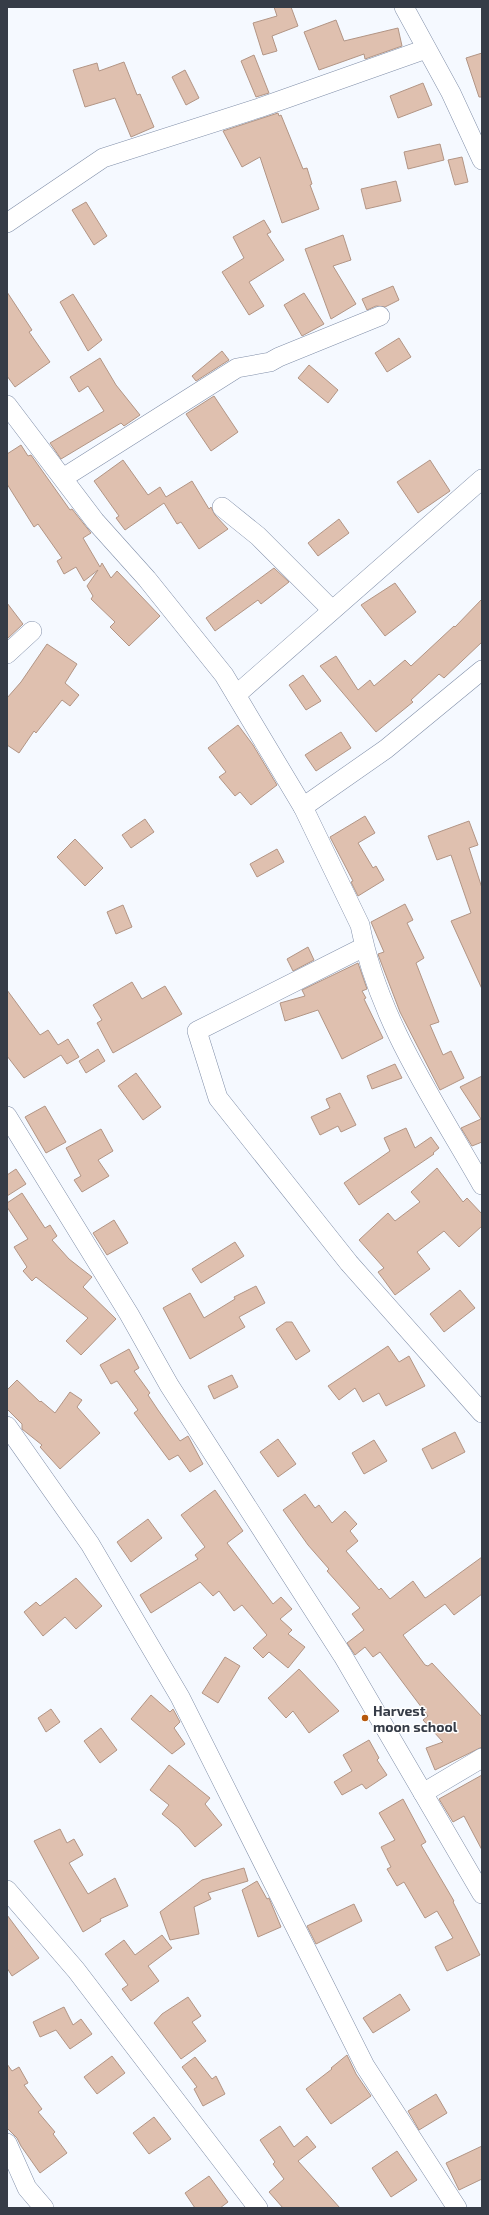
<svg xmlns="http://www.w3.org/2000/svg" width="489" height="2215" font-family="'Exo 2',sans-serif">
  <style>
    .building { fill: #dfc0af; stroke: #b29585 }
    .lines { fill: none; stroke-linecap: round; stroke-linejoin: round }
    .minor-casing { stroke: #818fa9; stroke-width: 20 }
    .minor { stroke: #fff; stroke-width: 19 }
    .poi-dot { fill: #b6580c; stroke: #fff; stroke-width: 1.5 }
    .labels { text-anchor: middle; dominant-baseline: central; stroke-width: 3; stroke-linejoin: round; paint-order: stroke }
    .poi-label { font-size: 14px; font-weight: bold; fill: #363c47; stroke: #fff; text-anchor: start }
  </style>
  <rect width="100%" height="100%" fill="#f5f9ff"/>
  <!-- building -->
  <g class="building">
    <path d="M274,7H291L298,26L272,36L277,51L263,55L253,23L277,16Z"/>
    <path d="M336,20L344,41L398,28L402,46L365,59L364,54L319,70L304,32Z"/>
    <path d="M482,53V97H479L466,58Z"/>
    <path d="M254,55L269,93L256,97L241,61Z"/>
    <path d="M124,62L137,95L140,94L154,127L131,137L115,98L85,107L73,70L97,63L99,71Z"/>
    <path d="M185,70L199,98L186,105L172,77Z"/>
    <path d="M423,83L432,105L398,118L390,96Z"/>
    <path d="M278,113L279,116L281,115L303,169L307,168L312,184L310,185L319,209L282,223L260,157L242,167L223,131Z"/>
    <path d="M440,144L444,160L408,169L404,152Z"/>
    <path d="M462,157L468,182L455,185L448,160Z"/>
    <path d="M396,181L401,201L366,209L361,189Z"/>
    <path d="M86,202L107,236L94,245L72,210Z"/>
    <path d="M264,220L271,232L267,234L284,260L249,282L264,306L249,315L222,272L244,258L233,237Z"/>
    <path d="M343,235L351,260L333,266L356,304L331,319L305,249Z"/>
    <path d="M393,286L399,300L385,307L376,306L367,310L362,299Z"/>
    <path d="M7,292L32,330L29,332L50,362L15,387L7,376Z"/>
    <path d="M304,293L324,324L302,336L284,305Z"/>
    <path d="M73,294L102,340L88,351L60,302Z"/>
    <path d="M399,338L411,357L387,372L375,353Z"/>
    <path d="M222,351L229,360L196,381L192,376Z"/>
    <path d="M100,358L116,385L140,415L124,426L121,423L61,459L50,443L104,411L88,386L79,392L70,377Z"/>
    <path d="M309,365L338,390L328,403L298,378Z"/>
    <path d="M214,396L238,432L211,451L186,414Z"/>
    <path d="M21,445L28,456L31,455L70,510L72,509L91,533L83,538L100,567L102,563L111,578L117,571L160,616L129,646L110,627L115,622L91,599L93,596L87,586L98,570L84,581L76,567L64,574L57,561L62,558L38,524L34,527L7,484V454Z"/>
    <path d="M123,460L148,495L160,487L166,497L192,481L209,509L211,507L215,515L228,529L199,549L181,522L177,524L164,503L125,530L116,518L119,516L94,481Z"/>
    <path d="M430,460L450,491L418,513L397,482Z"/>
    <path d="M339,519L349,533L318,556L308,543Z"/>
    <path d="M274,568L289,582L261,604L258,600L215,631L206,618Z"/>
    <path d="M395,583L416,612L385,636L361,605Z"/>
    <path d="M482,599V642L444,678L439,674L411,700L413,702L376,732L320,666L336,656L358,690L370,680L374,686L405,660L411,666L454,626L455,627Z"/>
    <path d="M7,603L23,624L7,639Z"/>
    <path d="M47,644L77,664L65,683L79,695L70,706L62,700L36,733L34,731L19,753L7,745V698L21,682Z"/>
    <path d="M303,675L321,701L306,710L289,685Z"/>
    <path d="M238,725L253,745L277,785L251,805L240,792L235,796L219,777L226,772L208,748Z"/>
    <path d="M341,732L351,748L316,771L305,755Z"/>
    <path d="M365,816L375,833L358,843L373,868L376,866L384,880L358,896L351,882L353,881L330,837Z"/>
    <path d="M145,819L154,832L131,848L122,835Z"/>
    <path d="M469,821L478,845L469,848L482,888V989L451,921L471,913L451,855L437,860L428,836Z"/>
    <path d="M75,839L103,868L85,886L57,857Z"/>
    <path d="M277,849L284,862L257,877L250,864Z"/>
    <path d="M405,904L413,920L407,923L424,958L416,963L439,1022L430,1025L443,1055L451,1051L464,1078L440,1090L400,1012L379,957L378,954L384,952L371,922Z"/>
    <path d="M123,905L132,927L116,934L107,912Z"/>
    <path d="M308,947L314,960L293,971L287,959Z"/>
    <path d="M358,963L367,989L362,991L366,998L364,999L383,1038L342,1059L318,1010L285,1021L280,1003L305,996L302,990Z"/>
    <path d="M132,982L142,999L165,986L182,1014L113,1053L97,1023L102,1020L93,1005Z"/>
    <path d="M7,990L40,1035L48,1030L58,1045L68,1039L79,1057L67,1064L61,1055L24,1078L7,1056Z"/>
    <path d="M98,1049L105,1061L86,1073L79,1061Z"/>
    <path d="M395,1064L402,1078L372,1089L367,1076Z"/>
    <path d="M136,1073L161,1107L143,1120L118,1086Z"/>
    <path d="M482,1076V1142L472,1146L461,1128L481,1119L460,1087Z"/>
    <path d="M340,1093L356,1125L341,1132L338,1126L320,1135L311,1117L330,1108L326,1099Z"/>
    <path d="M45,1106L66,1142L46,1153L25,1117Z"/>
    <path d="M406,1128L415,1148L431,1137L439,1148L433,1153L434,1154L359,1205L344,1183L390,1151L384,1138Z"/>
    <path d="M101,1129L113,1151L98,1160L109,1176L82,1192L74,1180L81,1176L66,1148Z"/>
    <path d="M437,1168L463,1202L467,1198L482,1214V1226L459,1247L444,1231L417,1252L430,1269L395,1295L378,1272L384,1268L359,1240L388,1213L395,1221L420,1202L411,1192Z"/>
    <path d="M16,1169L26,1184L7,1196V1175Z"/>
    <path d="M22,1193L45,1228L50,1225L57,1236L52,1240L69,1259L92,1277L83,1287L116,1319L81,1355L66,1341L88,1318L36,1277L32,1281L23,1271L27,1267L14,1247L28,1239L7,1207V1203Z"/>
    <path d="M114,1220L128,1243L107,1255L93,1233Z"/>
    <path d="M235,1242L244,1256L201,1283L192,1269Z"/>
    <path d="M256,1286L265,1303L239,1317L245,1327L190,1359L163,1308L190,1293L204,1318L235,1299L234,1297Z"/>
    <path d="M460,1290L475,1308L444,1332L430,1314Z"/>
    <path d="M286,1322H292L310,1351L296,1360L276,1329Z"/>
    <path d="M388,1346L399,1362L409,1356L425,1386L386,1406L379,1393L363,1402L355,1388L339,1400L328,1386Z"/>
    <path d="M129,1349L139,1368L134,1371L150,1393L148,1395L158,1410L180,1441L188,1436L203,1464L190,1472L178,1455L169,1460L134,1413L138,1410L117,1381L111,1384L100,1365Z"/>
    <path d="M232,1375L238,1387L214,1399L208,1386Z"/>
    <path d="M17,1380L40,1402L41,1401L55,1413L70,1392L82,1400L77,1407L100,1433L60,1469L40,1447L42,1445L22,1429V1424L7,1409V1390Z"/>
    <path d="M455,1432L465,1452L432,1469L422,1449Z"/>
    <path d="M278,1439L296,1464L278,1477L260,1452Z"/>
    <path d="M374,1440L387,1461L364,1474L352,1453Z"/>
    <path d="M215,1490L243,1531L227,1543L273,1604L281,1597L292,1609L280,1619L292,1630L288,1634L305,1647L288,1668L269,1652L263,1658L253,1648L267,1635L242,1605L234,1611L219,1591L213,1596L200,1582L151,1613L140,1595L198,1559L195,1555L205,1547L181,1515Z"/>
    <path d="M305,1494L315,1508L319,1505L332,1523L345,1511L357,1524L350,1531L358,1541L346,1551L379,1590L381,1588L390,1599L413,1581L425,1598L427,1597L482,1557V1594L454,1615L445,1604L403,1635L425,1665L428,1666L432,1663L482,1717V1747L435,1770L426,1748L443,1742L423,1720L428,1716L380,1652L373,1657L365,1647L355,1655L347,1643L364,1630L352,1614L360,1608L327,1571L329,1569L308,1545L283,1510Z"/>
    <path d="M148,1519L162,1538L131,1562L117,1542Z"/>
    <path d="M76,1578L102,1606L76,1629L65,1617L43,1636L24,1612L36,1602L40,1606Z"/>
    <path d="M225,1657L240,1666L218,1703L202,1693Z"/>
    <path d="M299,1669L339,1711L309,1733L293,1711L286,1718L268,1698Z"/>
    <path d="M151,1695L170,1712L173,1709L180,1722L174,1728L185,1744L172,1754L131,1719Z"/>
    <path d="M51,1709L60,1722L46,1732L38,1718Z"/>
    <path d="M101,1728L117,1750L100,1763L84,1741Z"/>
    <path d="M369,1740L379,1758L377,1760L387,1775L366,1789L362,1784L342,1795L334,1782L352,1771L343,1755Z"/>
    <path d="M169,1765L210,1798L205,1804L222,1825L195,1847L179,1828L162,1814L169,1805L150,1790Z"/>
    <path d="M482,1775V1850L464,1816L453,1822L439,1799Z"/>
    <path d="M403,1799L426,1842L421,1845L454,1901L453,1902L480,1955L447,1971L435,1947L453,1938L437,1911L425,1918L404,1882L397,1886L387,1869L391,1867L381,1847L395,1840L379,1813Z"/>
    <path d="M60,1829L67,1843L74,1839L83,1855L69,1863L88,1894L115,1878L128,1906L100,1919L101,1921L83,1932L34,1841Z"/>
    <path d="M244,1868L248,1881L208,1893L211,1899L194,1907L199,1934L170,1940L160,1912L202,1880Z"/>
    <path d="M257,1881L267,1899L269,1898L281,1927L258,1937L242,1890Z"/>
    <path d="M354,1904L362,1921L316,1944L307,1926Z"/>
    <path d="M7,1915L39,1958L12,1976L7,1968Z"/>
    <path d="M162,1935L172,1948L148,1966L159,1981L131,2001L122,1989L128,1985L105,1954L124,1940L135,1955Z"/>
    <path d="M400,1994L410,2010L373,2033L363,2018Z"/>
    <path d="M188,1997L201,2016L192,2022L206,2041L181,2059L154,2023L162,2014Z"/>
    <path d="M64,2007L73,2025L81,2019L92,2034L70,2049L56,2030L40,2037L33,2022Z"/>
    <path d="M347,2055L356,2074L371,2096L331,2124L306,2089L332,2069L331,2068Z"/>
    <path d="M112,2056L125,2073L97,2094L84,2077Z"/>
    <path d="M195,2057L212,2079L216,2076L225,2094L203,2106L194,2089L197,2087L182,2067Z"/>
    <path d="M7,2064L12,2071L19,2067L28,2083L24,2085L42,2109L38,2112L55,2132L53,2134L67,2153L40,2173L21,2146L17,2138L7,2128Z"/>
    <path d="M436,2094L447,2113L419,2130L408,2111Z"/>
    <path d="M154,2117L171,2139L149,2154L133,2133Z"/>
    <path d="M280,2126L294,2147L307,2136L316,2147L298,2161L340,2208H283L269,2192L284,2179L273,2164L275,2162L260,2140Z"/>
    <path d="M482,2146V2179L459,2190L446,2163Z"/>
    <path d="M397,2151L417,2180L391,2197L372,2168Z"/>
    <path d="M209,2176L228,2202L220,2208H195L185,2193Z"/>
  </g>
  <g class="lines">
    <defs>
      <g id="minor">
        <path d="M404,7L451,93L482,160"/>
        <path d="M7,223L103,158L259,108L426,49"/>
        <path d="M7,405L95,521L147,579L224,675L303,807L360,925C378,1020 435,1102 482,1185"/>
        <path d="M63,478L237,368L270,362L279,357L380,316"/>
        <path d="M222,507L258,536L332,610"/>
        <path d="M7,654L32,631"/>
        <path d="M236,695L482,479"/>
        <path d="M303,807L386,749L482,670"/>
        <path d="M364,947L197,1031L218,1098L349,1263L482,1413"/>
        <path d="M7,1116L129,1314L169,1385L343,1656L482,1894"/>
        <path d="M7,1426L90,1544L180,1697L365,2066L457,2208"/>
        <path d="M423,1793L482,1758"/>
        <path d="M7,1890L76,1970L258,2208"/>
        <path d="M7,2143L27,2188L44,2208"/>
      </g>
    </defs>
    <!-- minor casing -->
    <use href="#minor" class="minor-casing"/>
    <!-- minor -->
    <use href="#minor" class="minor"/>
  </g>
  <!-- markers -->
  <circle class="poi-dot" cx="365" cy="1718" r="4"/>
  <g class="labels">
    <!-- poi labels -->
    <g class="poi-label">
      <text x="373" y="1710">Harvest<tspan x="373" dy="16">moon school</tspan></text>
    </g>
  </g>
  <!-- border -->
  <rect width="489" height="2215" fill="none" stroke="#363c47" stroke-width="16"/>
</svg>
